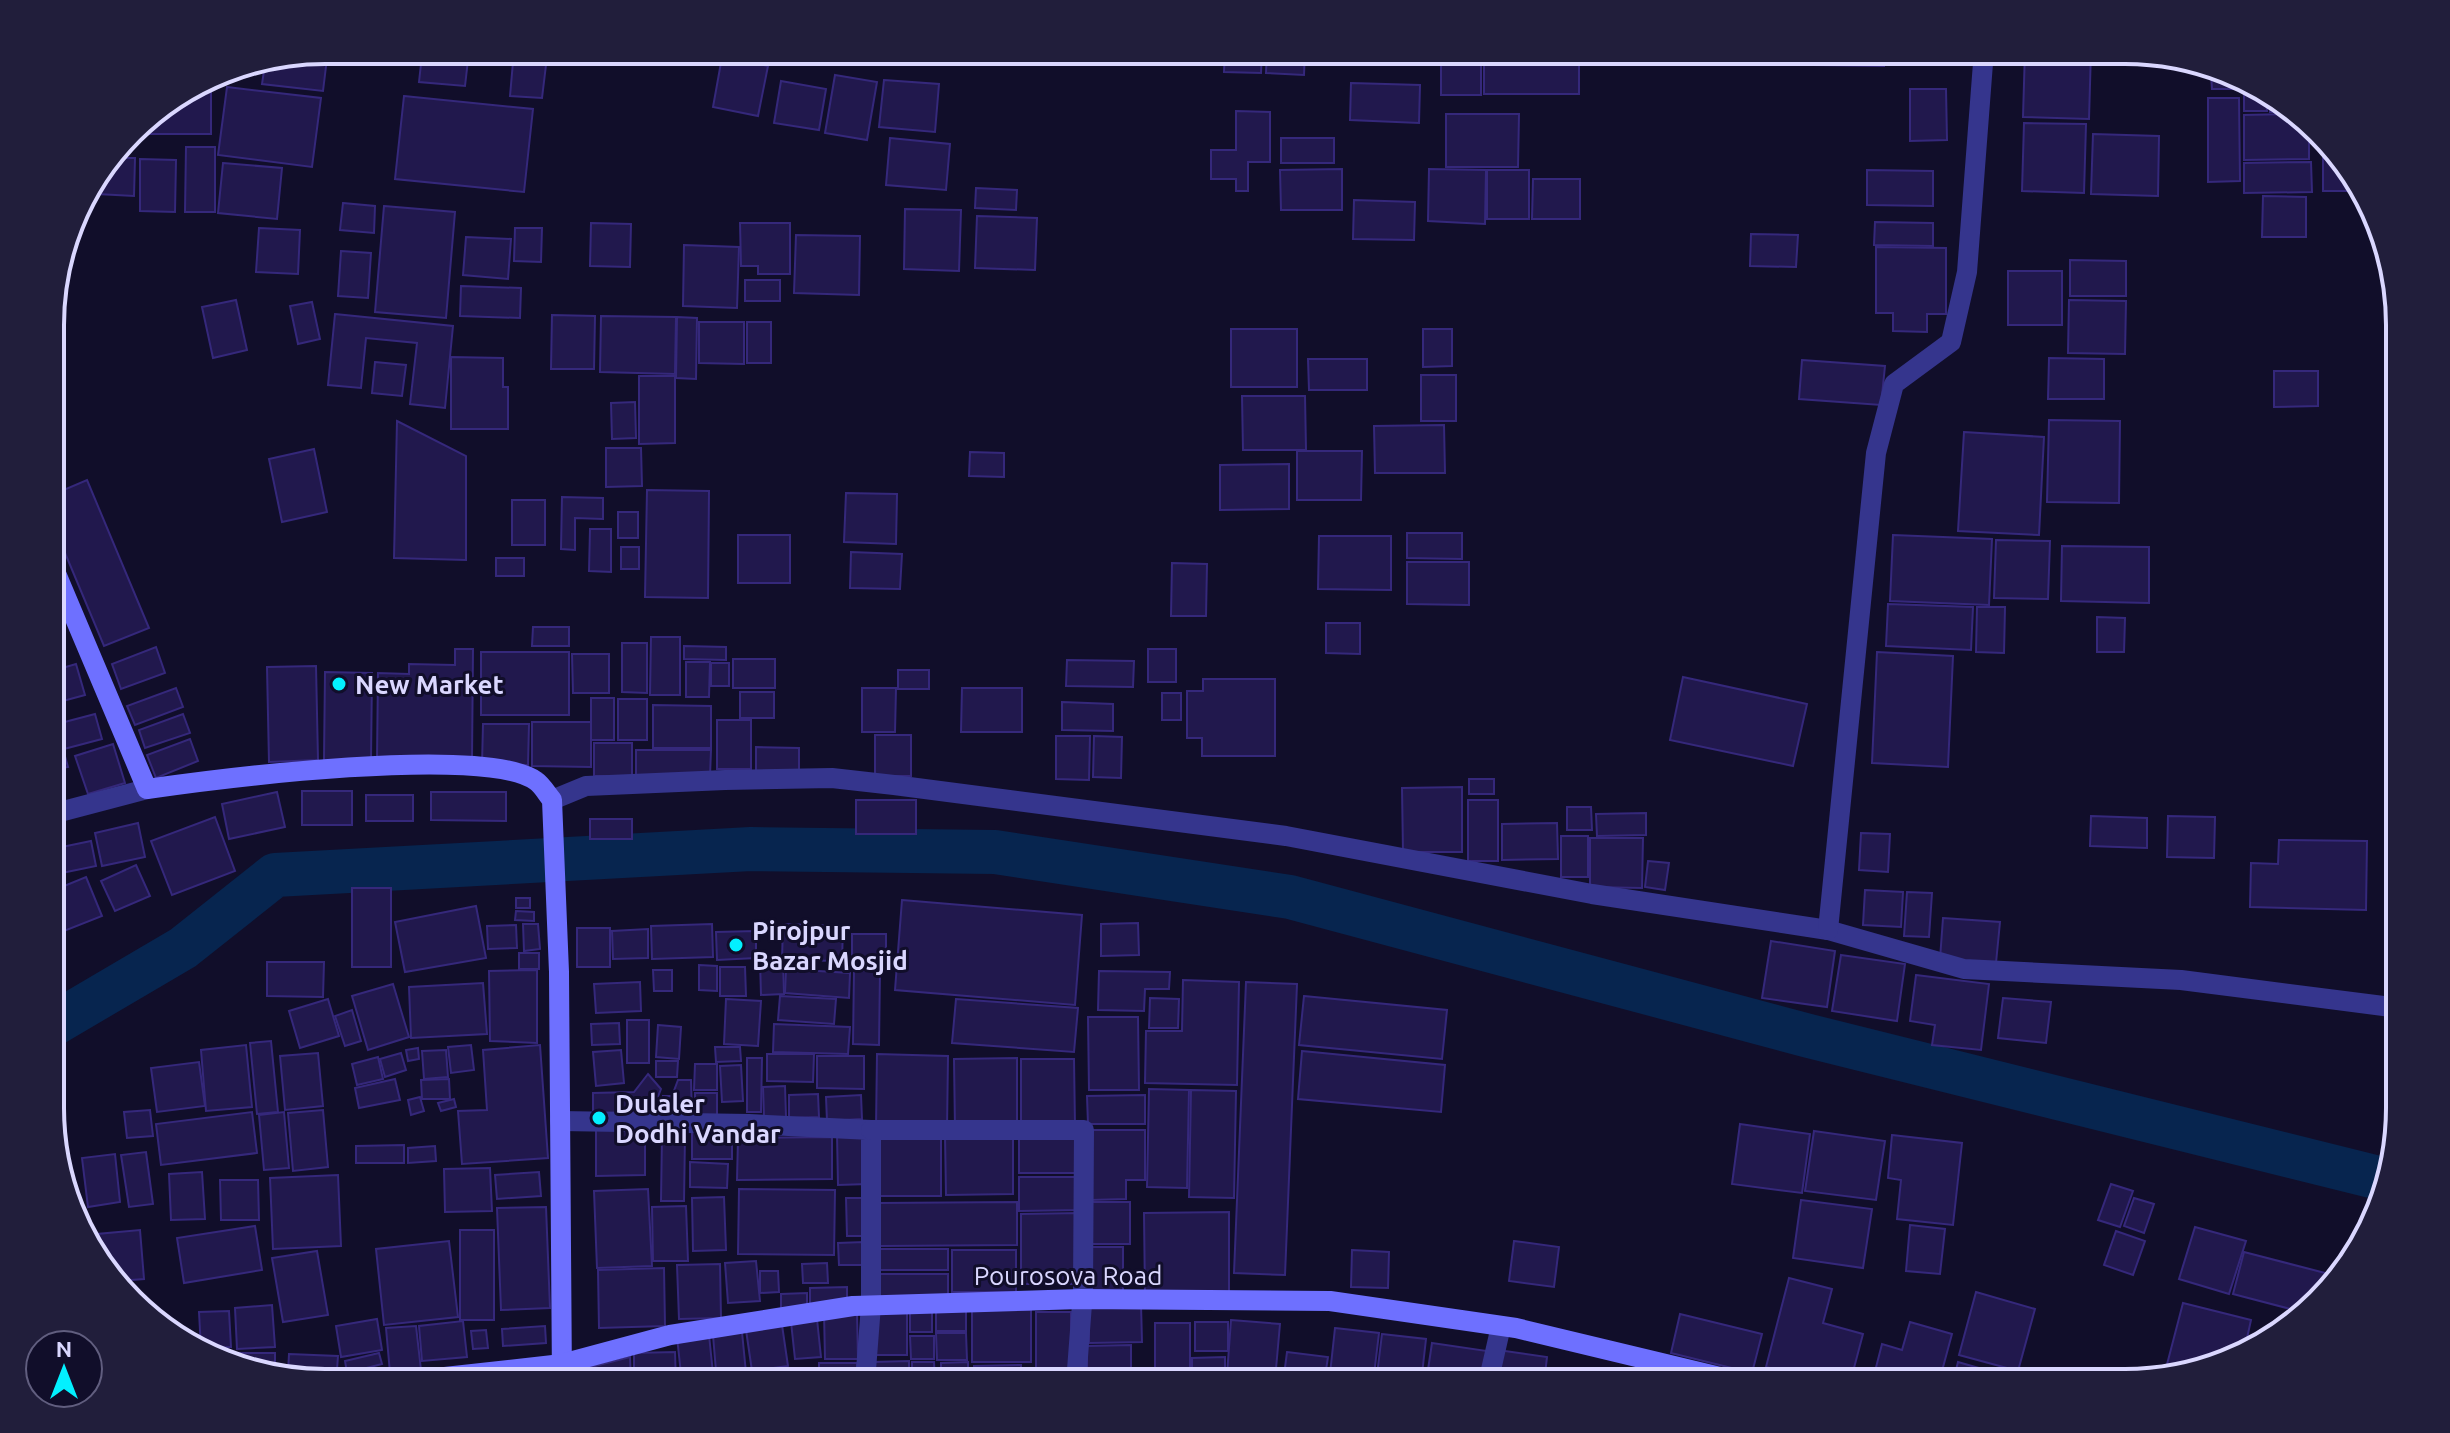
<svg xmlns="http://www.w3.org/2000/svg" width="2450" height="1433" font-family="Ubuntu,sans-serif">
  <style>
    .lines { fill: none; stroke-linecap: round; stroke-linejoin: round }
    .canal { stroke: #07254f; stroke-width: 44 }
    .building { fill: #21184d; stroke: #35287b; stroke-width: 2 }
    .street { stroke: #35358d; stroke-width: 20 }
    .secondary { stroke: #6e70ff; stroke-width: 20 }
    .poi-dot { fill: #03f0ff; stroke: #110e2a; stroke-width: 3 }
    .labels { text-anchor: middle; dominant-baseline: central; stroke-width: 6; stroke-linejoin: round; paint-order: stroke }
    .poi-label { font-size: 26px; font-weight: bold; fill: #dad7ff; stroke: #110e2a; text-anchor: start }
    .street-label { font-size: 26px; fill: #dad7ff; stroke: #110e2a }
    .rim { fill: none; stroke: #dad7ff; stroke-width: 4 }
  </style>
  <rect width="100%" height="100%" fill="#110e2a"/>
  <g class="lines">
    <!-- canal -->
    <path class="canal" d="M52,1025L183,948L275,875L751,849L995,852L1290,897L1809,1036L2383,1179"/>
  </g>
  <!-- building -->
  <g class="building">
    <path d="M328,50L323,91L262,84L265,64L259,63Z"/>
    <path d="M1225,50H1262L1261,73L1224,72Z"/>
    <path d="M1267,50H1305L1304,75L1266,73Z"/>
    <rect x="1441" y="50" width="40" height="45"/>
    <rect x="1484" y="50" width="95" height="44"/>
    <path d="M1702,50H1774V60L1701,59Z"/>
    <path d="M1815,50H1884V66L1814,65Z"/>
    <rect x="1894" y="50" width="30" height="10"/>
    <path d="M2025,50H2091L2089,119L2023,117Z"/>
    <path d="M422,55L468,60L465,86L419,82Z"/>
    <path d="M722,57L768,66L758,116L713,107Z"/>
    <path d="M513,62L546,65L542,98L510,96Z"/>
    <path d="M2211,73L2239,81V89H2212Z"/>
    <path d="M835,75L877,82L867,140L825,133Z"/>
    <path d="M211,77V134H141L143,119Z"/>
    <path d="M884,80L939,84L935,132L879,127Z"/>
    <path d="M781,81L826,89L819,130L774,123Z"/>
    <path d="M2244,82L2266,91L2267,111H2244Z"/>
    <path d="M1351,83L1420,85L1419,123L1350,120Z"/>
    <path d="M227,87L321,98L312,167L218,155Z"/>
    <path d="M1910,89H1946L1947,140L1910,141Z"/>
    <path d="M2270,94L2288,112H2270Z"/>
    <path d="M404,96L533,109L524,192L395,179Z"/>
    <path d="M2208,98H2239L2240,181L2208,182Z"/>
    <path d="M1236,111L1270,112V162H1248V191H1236V179H1211V150H1236Z"/>
    <path d="M1446,114H1519L1518,167H1446Z"/>
    <path d="M2290,114L2309,133V159L2244,160V115Z"/>
    <path d="M2024,123L2086,124L2084,193L2022,191Z"/>
    <path d="M2093,134L2159,136L2158,196L2091,194Z"/>
    <path d="M890,138L950,144L946,190L886,185Z"/>
    <rect x="1281" y="138" width="53" height="25"/>
    <path d="M186,147H215V212H185Z"/>
    <path d="M2323,147L2363,187L2364,191H2323Z"/>
    <path d="M113,158H135L134,196L97,194V179Z"/>
    <path d="M140,159L176,160L175,212L140,211Z"/>
    <path d="M2311,162L2312,192L2244,193V163Z"/>
    <path d="M223,163L282,168L277,219L218,213Z"/>
    <path d="M1342,169V210H1281L1280,170Z"/>
    <path d="M1429,169L1486,170L1485,224L1428,221Z"/>
    <rect x="1487" y="170" width="42" height="49"/>
    <path d="M1867,170L1933,171V206L1867,205Z"/>
    <path d="M1533,179H1580V219H1532Z"/>
    <path d="M976,188L1017,190L1016,210L975,208Z"/>
    <path d="M2263,196L2306,197V237H2262Z"/>
    <path d="M1354,200L1415,202L1414,240L1353,239Z"/>
    <path d="M343,203L375,206L374,233L340,230Z"/>
    <path d="M384,206L455,212L446,318L375,312Z"/>
    <path d="M905,209L961,210L959,271L904,269Z"/>
    <path d="M977,216L1037,218L1035,270L975,268Z"/>
    <path d="M1875,222L1933,223V246L1874,245Z"/>
    <path d="M591,223L631,224L630,267L590,266Z"/>
    <path d="M740,223H790V274H758V266H741Z"/>
    <path d="M259,228L300,230L298,274L256,272Z"/>
    <path d="M515,228H542L541,262L514,261Z"/>
    <path d="M1751,234L1798,235L1796,267L1750,266Z"/>
    <path d="M796,235L860,236L859,295L794,293Z"/>
    <path d="M466,237L511,239L508,279L463,275Z"/>
    <path d="M684,245L739,247L737,308L683,306Z"/>
    <path d="M1876,247L1946,248V314H1927V332L1893,331V313H1876Z"/>
    <path d="M341,251L371,253L368,298L338,296Z"/>
    <path d="M2070,260L2126,261V296H2070Z"/>
    <rect x="2008" y="271" width="54" height="54"/>
    <rect x="745" y="280" width="35" height="21"/>
    <path d="M461,286L521,288L520,318L460,316Z"/>
    <path d="M236,300L247,350L213,358L202,307Z"/>
    <path d="M2069,300L2126,301L2125,354L2068,353Z"/>
    <path d="M312,302L320,339L298,344L290,306Z"/>
    <path d="M335,314L453,326L445,408L410,404L417,343L366,338L361,388L328,385Z"/>
    <path d="M552,315L595,316L594,369H551Z"/>
    <path d="M601,316L676,317L675,374L600,372Z"/>
    <path d="M677,317L697,318L696,379L676,378Z"/>
    <path d="M699,322H744V364L699,363Z"/>
    <rect x="747" y="322" width="24" height="41"/>
    <rect x="1231" y="329" width="66" height="58"/>
    <path d="M1423,329H1452V366L1423,367Z"/>
    <path d="M451,357L503,358V387H508V429H451Z"/>
    <path d="M2049,358L2104,359V399H2048Z"/>
    <path d="M1308,359H1367V390H1309Z"/>
    <path d="M1802,360L1885,366L1881,405L1799,399Z"/>
    <path d="M375,362L406,365L402,396L372,393Z"/>
    <path d="M2274,371H2318V406L2274,407Z"/>
    <rect x="1421" y="375" width="35" height="46"/>
    <path d="M639,376H675V443L639,444Z"/>
    <path d="M1242,396H1305L1306,450H1243Z"/>
    <path d="M635,402L636,438L612,439L611,403Z"/>
    <path d="M2049,420L2120,421L2119,503L2047,502Z"/>
    <path d="M397,421L466,456V560L394,558Z"/>
    <path d="M1444,425L1445,473H1375L1374,426Z"/>
    <path d="M1964,432L2044,437L2039,535L1958,531Z"/>
    <path d="M606,448H641L642,486L606,487Z"/>
    <path d="M314,449L327,512L282,522L269,459Z"/>
    <path d="M1297,451H1362L1361,500H1297Z"/>
    <path d="M970,452L1004,453V477L969,476Z"/>
    <path d="M1289,464V509L1220,510V465Z"/>
    <path d="M87,480L149,628L104,646L52,522V495Z"/>
    <path d="M647,490L709,491L708,598L645,597Z"/>
    <path d="M846,493L897,494L896,544L844,542Z"/>
    <path d="M562,497L603,498V519L575,518V550L561,549Z"/>
    <rect x="512" y="500" width="33" height="45"/>
    <rect x="618" y="512" width="20" height="26"/>
    <path d="M590,529H611V572L589,571Z"/>
    <path d="M1407,533H1462V559L1407,558Z"/>
    <rect x="738" y="535" width="52" height="48"/>
    <path d="M1893,535L1992,539L1989,605L1890,601Z"/>
    <path d="M1319,536H1391V590L1318,589Z"/>
    <path d="M1996,540L2050,541L2048,599L1994,598Z"/>
    <path d="M2062,546L2149,547V603L2061,601Z"/>
    <rect x="621" y="547" width="18" height="22"/>
    <path d="M851,552L902,554L900,589L850,588Z"/>
    <rect x="496" y="558" width="28" height="18"/>
    <path d="M1407,562H1469V605L1407,604Z"/>
    <path d="M1172,563L1207,564L1206,616H1171Z"/>
    <path d="M52,587L61,613L52,616Z"/>
    <path d="M1888,604L1973,607L1971,650L1886,646Z"/>
    <path d="M1977,607H2005L2004,653L1976,652Z"/>
    <path d="M2097,617L2125,618L2124,652H2097Z"/>
    <path d="M1326,623H1360V654L1326,653Z"/>
    <path d="M57,626L64,647L52,651V628Z"/>
    <path d="M533,627H569V646H532Z"/>
    <path d="M651,637H680V695H650Z"/>
    <path d="M622,643H647V693L622,692Z"/>
    <path d="M684,646L726,647V660L684,659Z"/>
    <path d="M156,647L165,673L121,689L112,664Z"/>
    <path d="M455,649H473L472,760H377L378,673L409,674V664L455,665Z"/>
    <rect x="1148" y="649" width="28" height="33"/>
    <rect x="481" y="652" width="88" height="63"/>
    <path d="M1877,652L1953,656L1948,767L1872,763Z"/>
    <path d="M572,654H609V693H573Z"/>
    <rect x="733" y="659" width="42" height="29"/>
    <path d="M1067,660L1134,661L1133,687L1066,686Z"/>
    <path d="M686,662H710L709,697H686Z"/>
    <rect x="711" y="663" width="18" height="23"/>
    <path d="M76,664L85,695L52,704V671Z"/>
    <path d="M316,666L318,760L269,762L267,667Z"/>
    <rect x="898" y="670" width="31" height="19"/>
    <path d="M325,672L372,673L371,760H324Z"/>
    <path d="M1683,677L1807,704L1793,766L1670,740Z"/>
    <path d="M1203,679H1275V756H1202V738H1187V691H1203Z"/>
    <path d="M176,688L183,707L135,725L127,706Z"/>
    <path d="M862,688H896L895,732H862Z"/>
    <path d="M962,688H1022V732H961Z"/>
    <rect x="740" y="692" width="34" height="26"/>
    <rect x="1162" y="693" width="19" height="27"/>
    <rect x="591" y="698" width="23" height="42"/>
    <rect x="618" y="699" width="29" height="41"/>
    <path d="M1062,702L1113,704V731L1062,730Z"/>
    <path d="M653,705L711,706V748H653Z"/>
    <path d="M95,714L102,739L64,749L57,724Z"/>
    <path d="M183,714L190,733L145,748L139,730Z"/>
    <rect x="717" y="720" width="34" height="49"/>
    <path d="M532,722H591V767L532,766Z"/>
    <path d="M483,724H529L528,765H482Z"/>
    <path d="M59,735L68,767L52,770V737Z"/>
    <rect x="875" y="735" width="36" height="41"/>
    <path d="M1056,736H1090L1089,780L1056,779Z"/>
    <path d="M1094,736L1122,737L1121,778L1093,777Z"/>
    <path d="M190,739L198,761L156,778L147,755Z"/>
    <rect x="594" y="743" width="38" height="33"/>
    <path d="M113,744L125,783L88,794L75,756Z"/>
    <path d="M756,747L799,748V774H756Z"/>
    <path d="M636,750H711L710,776H636Z"/>
    <rect x="1469" y="779" width="25" height="15"/>
    <path d="M1462,787V852H1403L1402,788Z"/>
    <rect x="302" y="791" width="50" height="34"/>
    <path d="M277,792L285,827L229,839L222,804Z"/>
    <path d="M431,792H506V821L431,820Z"/>
    <rect x="366" y="795" width="47" height="26"/>
    <rect x="856" y="800" width="60" height="34"/>
    <rect x="1468" y="800" width="30" height="61"/>
    <path d="M1567,807H1591L1592,830H1567Z"/>
    <path d="M1646,813V835L1597,836L1596,814Z"/>
    <path d="M2091,816L2147,818V848L2090,846Z"/>
    <path d="M2168,816L2215,817L2214,858L2167,857Z"/>
    <path d="M215,817L235,871L172,895L151,841Z"/>
    <rect x="590" y="819" width="42" height="20"/>
    <path d="M138,823L145,857L102,866L95,833Z"/>
    <path d="M1557,823L1558,859L1502,860V824Z"/>
    <path d="M1861,833L1890,834L1888,872L1859,870Z"/>
    <rect x="1561" y="836" width="27" height="41"/>
    <path d="M1590,838H1643L1642,888L1590,887Z"/>
    <path d="M2279,840L2367,841L2366,910L2250,907L2251,863L2278,864Z"/>
    <path d="M91,841L96,866L52,875V849Z"/>
    <path d="M1648,861L1669,863L1665,890L1645,887Z"/>
    <path d="M136,865L150,896L115,911L101,881Z"/>
    <path d="M86,877L102,916L64,931L52,903V891Z"/>
    <rect x="352" y="888" width="39" height="79"/>
    <path d="M1865,890L1903,892L1901,927L1863,925Z"/>
    <path d="M1907,892L1932,893L1929,937L1904,936Z"/>
    <rect x="516" y="898" width="14" height="10"/>
    <path d="M902,900L1082,915L1075,1005L895,990Z"/>
    <path d="M476,906L486,958L405,972L395,922Z"/>
    <path d="M516,911L534,912V921L515,920Z"/>
    <path d="M1943,918L2000,922L1996,963L1940,959Z"/>
    <path d="M1138,923L1139,955L1101,956V924Z"/>
    <path d="M523,924H538L540,949L524,951Z"/>
    <path d="M712,924L713,957L652,959L651,926Z"/>
    <path d="M783,924L843,926L842,961L782,960Z"/>
    <path d="M516,925L517,948L488,949L487,926Z"/>
    <rect x="577" y="928" width="33" height="39"/>
    <path d="M648,929V958L613,959L612,931Z"/>
    <path d="M756,931V958L717,960L716,932Z"/>
    <rect x="852" y="934" width="34" height="31"/>
    <path d="M1771,941L1835,951L1827,1007L1762,998Z"/>
    <rect x="519" y="953" width="20" height="16"/>
    <path d="M1841,955L1905,964L1897,1021L1832,1011Z"/>
    <path d="M783,960L784,994L761,995L760,961Z"/>
    <path d="M267,962H324L323,997L267,996Z"/>
    <path d="M699,965L717,966V991L699,990Z"/>
    <path d="M720,967H745L746,996H720Z"/>
    <path d="M786,969L850,973L849,998L785,993Z"/>
    <path d="M537,970V1043L490,1041L489,971Z"/>
    <path d="M653,970H672V991H654Z"/>
    <path d="M854,970L880,971L879,1045L853,1044Z"/>
    <path d="M1099,971L1170,972L1169,989H1145L1144,1011L1098,1010Z"/>
    <path d="M1916,975L1989,984L1981,1050L1932,1045L1935,1025L1910,1021Z"/>
    <path d="M1183,980L1239,982L1237,1085L1145,1083L1146,1031H1182Z"/>
    <path d="M640,982L641,1011L596,1013L594,984Z"/>
    <path d="M1246,982L1297,984L1285,1275L1234,1273Z"/>
    <path d="M483,983L487,1034L411,1038L409,987Z"/>
    <path d="M393,984L409,1037L368,1050L352,996Z"/>
    <path d="M780,996L836,999L834,1024L778,1020Z"/>
    <path d="M1304,996L1447,1010L1442,1059L1299,1045Z"/>
    <path d="M1150,998L1179,999L1178,1028H1149Z"/>
    <path d="M2003,998L2051,1002L2046,1043L1998,1038Z"/>
    <path d="M328,999L339,1036L300,1048L289,1011Z"/>
    <path d="M726,999L761,1001L758,1046L724,1044Z"/>
    <path d="M956,999L1078,1008L1074,1052L952,1043Z"/>
    <path d="M352,1010L361,1041L345,1046L335,1016Z"/>
    <path d="M1088,1017H1138L1139,1090H1089Z"/>
    <rect x="627" y="1020" width="22" height="43"/>
    <path d="M619,1023L620,1044L592,1045L591,1024Z"/>
    <path d="M774,1024L850,1027L848,1054L773,1052Z"/>
    <path d="M658,1025L681,1027L679,1059L656,1057Z"/>
    <path d="M271,1041L278,1112L257,1114L250,1043Z"/>
    <path d="M246,1045L252,1107L206,1111L201,1050Z"/>
    <path d="M471,1045L474,1070L451,1073L448,1047Z"/>
    <path d="M540,1045L548,1158L462,1164L458,1111L487,1110L483,1050Z"/>
    <path d="M715,1047H740L741,1061L716,1062Z"/>
    <path d="M418,1048L419,1059L408,1061L406,1050Z"/>
    <path d="M446,1050L448,1077L424,1079L422,1051Z"/>
    <path d="M621,1050L624,1083L596,1086L593,1052Z"/>
    <path d="M1302,1051L1445,1065L1441,1112L1298,1099Z"/>
    <path d="M318,1053L323,1106L285,1110L280,1056Z"/>
    <path d="M401,1053L406,1070L385,1077L380,1059Z"/>
    <path d="M767,1054H814L813,1082L767,1081Z"/>
    <path d="M877,1054L948,1056L947,1129L876,1128Z"/>
    <path d="M817,1056H864V1089L817,1088Z"/>
    <path d="M378,1057L383,1079L357,1085L352,1064Z"/>
    <path d="M747,1058H762L761,1112H747Z"/>
    <path d="M1017,1058V1128L955,1129L954,1059Z"/>
    <path d="M1021,1059H1074L1075,1126H1021Z"/>
    <path d="M656,1061H678L677,1077H656Z"/>
    <path d="M199,1062L205,1106L157,1112L151,1068Z"/>
    <path d="M695,1064H717V1090H694Z"/>
    <path d="M741,1065L743,1101L722,1102L720,1066Z"/>
    <path d="M648,1074L661,1089L652,1112L593,1113V1093L634,1092Z"/>
    <path d="M395,1079L400,1100L359,1108L355,1088Z"/>
    <path d="M449,1079L450,1099H422L421,1080Z"/>
    <path d="M678,1080H691L692,1115L663,1116V1096H672Z"/>
    <path d="M785,1086L786,1117H764L763,1087Z"/>
    <path d="M1149,1089L1189,1090L1187,1188L1147,1187Z"/>
    <path d="M1191,1090L1236,1091L1234,1198L1189,1197Z"/>
    <rect x="695" y="1093" width="22" height="24"/>
    <path d="M818,1094L819,1117L789,1118V1095Z"/>
    <path d="M861,1095L862,1119L827,1121L826,1097Z"/>
    <path d="M1145,1095V1124H1088L1087,1096Z"/>
    <path d="M420,1097L424,1111L411,1115L408,1100Z"/>
    <path d="M454,1099L456,1107L441,1111L438,1103Z"/>
    <path d="M150,1110L153,1136L127,1138L124,1112Z"/>
    <path d="M323,1110L328,1167L293,1171L288,1113Z"/>
    <path d="M252,1112L257,1153L161,1165L156,1124Z"/>
    <path d="M284,1112L289,1168L264,1170L259,1115Z"/>
    <path d="M1740,1124L1810,1134L1802,1193L1732,1184Z"/>
    <path d="M645,1128V1175L596,1176V1129Z"/>
    <rect x="692" y="1128" width="40" height="31"/>
    <path d="M1089,1130H1145V1180H1126V1199L1090,1200Z"/>
    <path d="M1814,1131L1885,1141L1876,1200L1805,1191Z"/>
    <path d="M866,1133L868,1184L838,1185L837,1134Z"/>
    <path d="M1083,1133V1173H1019V1134Z"/>
    <rect x="878" y="1134" width="63" height="62"/>
    <path d="M662,1135H685L684,1201H661Z"/>
    <path d="M945,1135H1013V1194L946,1195Z"/>
    <path d="M1892,1135L1962,1143L1953,1225L1897,1219L1901,1180L1888,1178Z"/>
    <path d="M832,1137V1179L737,1180L738,1138Z"/>
    <path d="M404,1145V1163H356V1146Z"/>
    <path d="M435,1146L436,1161L408,1163V1148Z"/>
    <path d="M146,1152L153,1204L129,1207L121,1155Z"/>
    <path d="M115,1154L120,1202L88,1207L82,1158Z"/>
    <path d="M690,1162L728,1164L727,1188L690,1187Z"/>
    <path d="M490,1168L492,1211L445,1212L444,1169Z"/>
    <path d="M202,1172L205,1219L171,1220L169,1174Z"/>
    <path d="M539,1172L541,1196L497,1199L495,1175Z"/>
    <path d="M338,1175L341,1246L273,1249L270,1178Z"/>
    <path d="M1019,1177H1080V1210L1019,1211Z"/>
    <path d="M220,1180H258L259,1220H221Z"/>
    <path d="M2111,1184L2133,1191L2120,1227L2098,1220Z"/>
    <path d="M648,1189L652,1266L597,1268L594,1191Z"/>
    <path d="M739,1189L835,1190L834,1255L738,1254Z"/>
    <path d="M724,1197L726,1250L693,1251L692,1198Z"/>
    <path d="M846,1198H868L869,1236H847Z"/>
    <path d="M2134,1198L2154,1204L2144,1233L2124,1226Z"/>
    <path d="M1801,1200L1872,1209L1863,1268L1793,1258Z"/>
    <path d="M1017,1202V1245L878,1246V1203Z"/>
    <rect x="1090" y="1202" width="40" height="42"/>
    <path d="M686,1206L688,1261H653L652,1207Z"/>
    <path d="M546,1207L550,1308L501,1310L497,1208Z"/>
    <path d="M1229,1212V1296H1145L1144,1213Z"/>
    <path d="M1080,1213V1284H1021V1214Z"/>
    <path d="M1910,1225L1945,1229L1940,1274L1906,1271Z"/>
    <path d="M255,1226L262,1270L184,1283L177,1238Z"/>
    <path d="M2195,1227L2246,1241L2229,1294L2179,1279Z"/>
    <path d="M140,1230L144,1279L118,1281L100,1264L97,1234Z"/>
    <rect x="460" y="1230" width="34" height="90"/>
    <path d="M2116,1231L2145,1241L2133,1275L2104,1265Z"/>
    <path d="M449,1241L458,1317L384,1325L376,1249Z"/>
    <path d="M1514,1241L1559,1247L1554,1287L1509,1281Z"/>
    <path d="M864,1242V1265H839L838,1243Z"/>
    <rect x="1088" y="1247" width="35" height="49"/>
    <rect x="878" y="1249" width="70" height="21"/>
    <rect x="952" y="1250" width="64" height="42"/>
    <path d="M1352,1250L1389,1252L1388,1288L1351,1287Z"/>
    <path d="M317,1251L328,1315L283,1322L272,1258Z"/>
    <path d="M2244,1252L2329,1274L2327,1282L2298,1311L2233,1294Z"/>
    <path d="M756,1261L760,1301L728,1303L725,1263Z"/>
    <path d="M827,1263L828,1283H803L802,1264Z"/>
    <path d="M720,1264L721,1318L679,1319L677,1265Z"/>
    <path d="M664,1268L665,1326L599,1328L598,1270Z"/>
    <path d="M760,1271H778L779,1292L760,1293Z"/>
    <rect x="880" y="1274" width="68" height="24"/>
    <path d="M1789,1278L1832,1289L1823,1323L1863,1334L1850,1383H1825L1766,1367Z"/>
    <path d="M847,1287V1303L810,1304V1288Z"/>
    <path d="M1976,1292L2035,1309L2018,1371L1959,1355Z"/>
    <path d="M807,1293V1310H781V1294Z"/>
    <path d="M2183,1303L2251,1320L2244,1352L2172,1374L2165,1372Z"/>
    <path d="M1141,1304L1142,1342L1089,1343V1305Z"/>
    <path d="M272,1305L275,1347L237,1349L235,1308Z"/>
    <path d="M874,1308H907V1355H875Z"/>
    <rect x="910" y="1308" width="22" height="24"/>
    <path d="M966,1308V1331H936V1309Z"/>
    <rect x="972" y="1310" width="59" height="52"/>
    <path d="M229,1311L231,1347L201,1349L199,1312Z"/>
    <path d="M824,1312H857L858,1359H825Z"/>
    <rect x="1036" y="1312" width="35" height="56"/>
    <path d="M1680,1314L1762,1334L1752,1373L1671,1353Z"/>
    <path d="M377,1319L382,1350L341,1357L336,1326Z"/>
    <path d="M817,1319L821,1357L795,1359L791,1322Z"/>
    <path d="M1231,1320L1280,1324L1275,1380L1227,1375Z"/>
    <path d="M463,1321L467,1357L422,1361L419,1326Z"/>
    <rect x="1195" y="1322" width="33" height="29"/>
    <path d="M1910,1322L1952,1334L1939,1382L1872,1383L1882,1344L1902,1350Z"/>
    <rect x="1155" y="1323" width="35" height="57"/>
    <path d="M782,1325L788,1366L752,1371L746,1330Z"/>
    <path d="M416,1326L421,1370L390,1373L386,1328Z"/>
    <path d="M545,1326L546,1343L503,1346L502,1329Z"/>
    <path d="M1335,1328L1379,1333L1373,1383H1329Z"/>
    <path d="M486,1330L488,1348L473,1349L471,1331Z"/>
    <path d="M742,1332L747,1383H717L713,1335Z"/>
    <path d="M936,1333H966L967,1360H937Z"/>
    <path d="M1382,1334L1426,1339L1421,1383H1376Z"/>
    <path d="M709,1335L714,1383H682L677,1337Z"/>
    <path d="M910,1336H934V1359H911Z"/>
    <path d="M1432,1343L1487,1351L1483,1383H1426Z"/>
    <path d="M1131,1345V1377H1087V1346Z"/>
    <path d="M1498,1350L1547,1357L1544,1383H1493Z"/>
    <path d="M675,1352L676,1383H634V1353Z"/>
    <path d="M1287,1352L1328,1357L1324,1383H1283Z"/>
    <path d="M234,1353H275V1370L234,1359Z"/>
    <path d="M379,1353L382,1364L347,1373L345,1361Z"/>
    <path d="M289,1354L338,1356L336,1383L288,1373Z"/>
    <path d="M630,1357L631,1383H588L587,1368Z"/>
    <path d="M1225,1357V1383H1192V1358Z"/>
    <path d="M909,1361V1383H874L873,1362Z"/>
    <path d="M912,1362H934L935,1383H912Z"/>
    <path d="M968,1362V1383H941V1363Z"/>
    <path d="M1958,1362L2017,1379L2016,1382H1953Z"/>
    <rect x="819" y="1363" width="38" height="20"/>
    <path d="M1021,1365V1383H974V1366Z"/>
    <path d="M1024,1370H1071V1383H1025Z"/>
  </g>
  <g class="lines">
    <!-- street -->
    <g class="street">
      <path d="M552,800L586,786L725,780L832,778L894,785L1286,836L1592,894L1828,930L1964,969L2181,980L2399,1008"/>
      <path d="M52,814L147,789"/>
      <path d="M1828,930L1876,453L1894,384L1951,342L1967,272L1984,50"/>
      <path d="M560,1121L749,1124L871,1130V1305L865,1383"/>
      <path d="M871,1130H1084L1083,1291L1076,1383"/>
      <path d="M1488,1383L1501,1326"/>
    </g>
    <!-- secondary -->
    <g class="secondary">
      <path d="M52,564L147,789C217,779 485,744 536,781C542,785 547,794 552,800L559,972L562,1383"/>
      <path d="M390,1383L562,1364L670,1335L853,1306L1081,1299L1330,1301L1516,1328L1745,1383"/>
    </g>
  </g>
  <!-- markers -->
  <g class="poi-dot">
    <circle cx="339" cy="684" r="8"/>
    <circle cx="736" cy="945" r="8"/>
    <circle cx="599" cy="1118" r="8"/>
  </g>
  <g class="labels">
    <!-- poi labels -->
    <g class="poi-label">
      <text x="355" y="684">New Market</text>
      <text x="752" y="930">Pirojpur<tspan x="752" dy="30">Bazar Mosjid</tspan></text>
      <text x="615" y="1103">Dulaler<tspan x="615" dy="30">Dodhi Vandar</tspan></text>
    </g>
    <!-- street labels -->
    <g class="street-label">
      <text x="1068" y="1275">Pourosova Road</text>
    </g>
  </g>
  <!-- crop -->
  <path d="M0 0H2450V1433H0ZM325 64H2125A261 261 0 0 1 2386 325V1108A261 261 0 0 1 2125 1369H325A261 261 0 0 1 64 1108V325A261 261 0 0 1 325 64Z" fill="#211e3b" fill-rule="evenodd"/>
  <path class="rim" d="M325 64H2125A261 261 0 0 1 2386 325V1108A261 261 0 0 1 2125 1369H325A261 261 0 0 1 64 1108V325A261 261 0 0 1 325 64Z"/>
  <!-- north arrow -->
  <g transform="translate(64 1369)"><circle r="38" fill="#110e2a" stroke="#615e7f" stroke-width="2"/>
  <path d="M0-6L14 30L0 20L-14 30Z" fill="#03f0ff"/>
  <text y="-12" font-size="22" font-weight="bold" text-anchor="middle" fill="#dad7ff">N</text>
  </g>
</svg>
